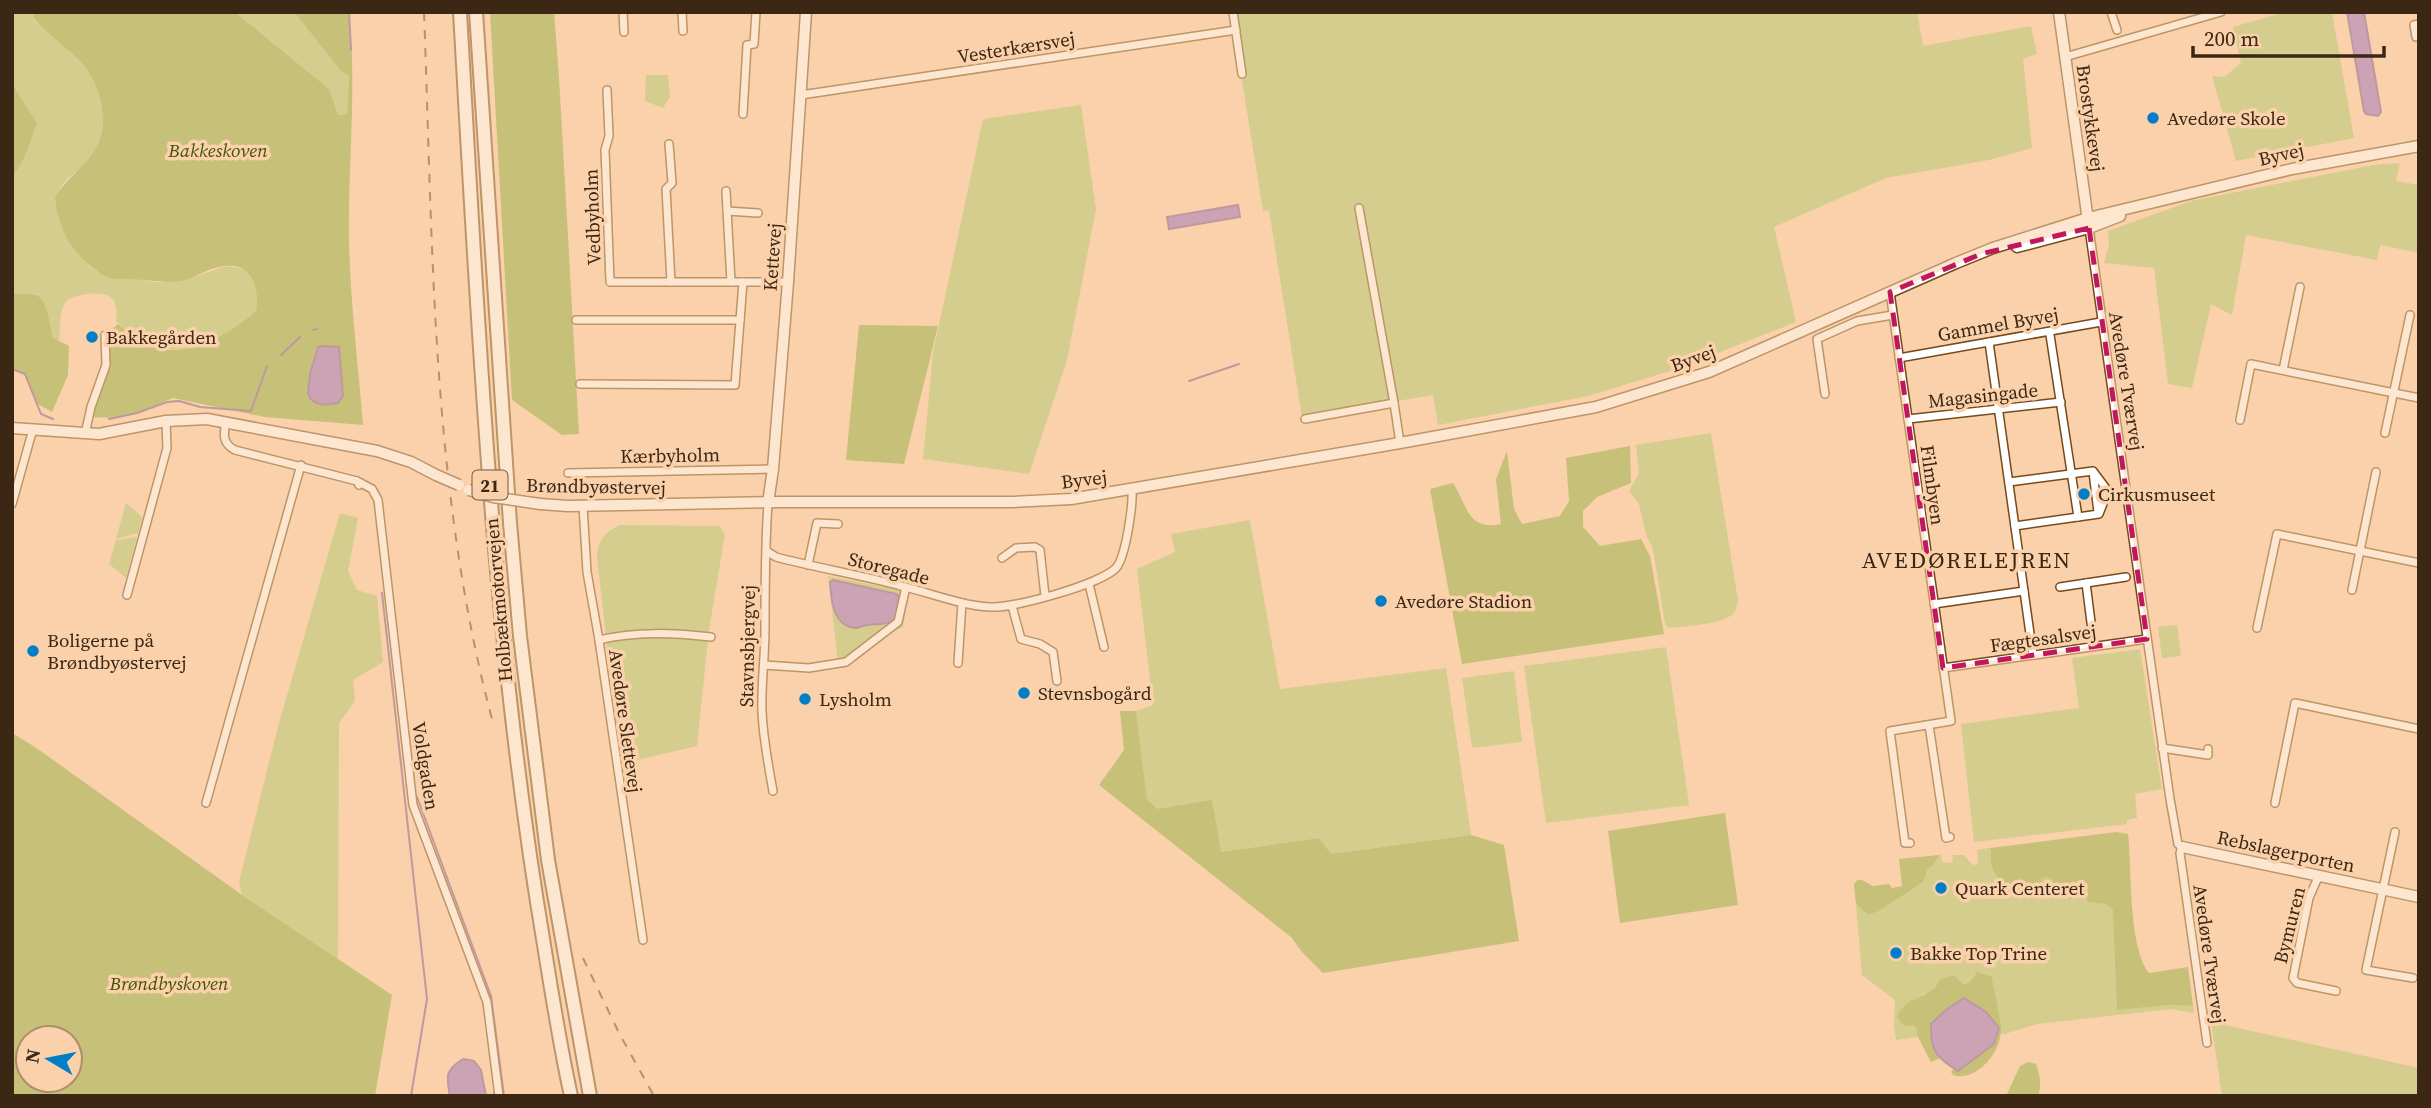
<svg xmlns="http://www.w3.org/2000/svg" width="2431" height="1108" font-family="'Source Serif 4',serif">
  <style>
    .green { fill: #a8c86d }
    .forest { fill: #88ab3e; fill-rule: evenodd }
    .water { fill: #9468c3; stroke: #79548e; stroke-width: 2 }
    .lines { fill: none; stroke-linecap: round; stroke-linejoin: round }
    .stream { stroke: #79548e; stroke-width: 2 }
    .street-casing { stroke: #764a19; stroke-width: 10 }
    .secondary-casing { stroke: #764a19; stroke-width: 13 }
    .highway-casing { stroke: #764a19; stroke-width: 16 }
    .street { stroke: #fff; stroke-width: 7 }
    .secondary { stroke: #fff; stroke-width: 10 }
    .highway { stroke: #fff; stroke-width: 12 }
    .rail { stroke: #5d452f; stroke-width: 2; stroke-dasharray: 9 9; stroke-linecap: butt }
    .secondary-bridge-casing { stroke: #764a19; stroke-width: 13; stroke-linecap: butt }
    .secondary-bridge { stroke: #fff; stroke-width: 10 }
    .marked { fill: none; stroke: #c2185b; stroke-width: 5; stroke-dasharray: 14 9; stroke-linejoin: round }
    .poi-dot { fill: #017ec7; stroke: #fad1aa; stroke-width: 2.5 }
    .labels { text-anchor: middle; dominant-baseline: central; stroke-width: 7; stroke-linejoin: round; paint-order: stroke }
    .shield { fill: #fad1aa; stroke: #745a41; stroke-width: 2 }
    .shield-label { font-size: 18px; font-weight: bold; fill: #3b2714 }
    .street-label { font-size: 19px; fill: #3b2714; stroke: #fad1aa }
    .poi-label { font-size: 19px; fill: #3b2714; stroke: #fad1aa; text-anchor: start }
    .park-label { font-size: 19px; font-style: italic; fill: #405604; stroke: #fad1aa }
    .quarter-label { font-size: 23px; letter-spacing: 2px; fill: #3b2714; stroke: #fad1aa }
  </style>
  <rect width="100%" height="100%" fill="#fad1aa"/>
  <!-- green -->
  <g class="green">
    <path d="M12,12H35L33,18C55,45 91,58 101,96C107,122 102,146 84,165C77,172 65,179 61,187C45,219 80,266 108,277C115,280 122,278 129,278C140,278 150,283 161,282C172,281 186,279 198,276C220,269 222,262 248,271C257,283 258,296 256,311C247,319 237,328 226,335C203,348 165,356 141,342C132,337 124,328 116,321C119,296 109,292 87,294C80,295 71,296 66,302C58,312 61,328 59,341L53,338L47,311L34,294H12V177C24,163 25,148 33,133L25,108L12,84Z"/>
    <path d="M235,12H294L341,71L349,76L347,114L337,115L329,89Z"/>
    <path d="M1231,12H1917L1923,46L2031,26L2037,54L2023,59L2032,148L1989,160L1886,178L1774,227L1796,322L1683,367L1588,396L1438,425L1433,395L1302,417L1269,210L1263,211Z"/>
    <path d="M2285,12H2332L2354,138L2236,161L2212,76L2224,77L2241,63L2233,27Z"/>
    <path d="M646,75H668L670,97L663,108L645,101Z"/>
    <path d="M1081,105L1096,209L1067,360L1029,474L923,459L933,353L983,119Z"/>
    <path d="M2400,163L2396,181L2419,185V253L2381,245V242L2377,260L2246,235L2232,315L2211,304L2192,388L2168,384L2154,268L2104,263L2109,245L2108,231L2191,201L2373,165Z"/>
    <path d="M1711,433L1738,600C1737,603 1737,608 1735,611C1728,625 1683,626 1669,628L1665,624L1653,549L1646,535L1639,504L1629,491L1639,473L1636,445Z"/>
    <path d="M126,503L142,517L138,533L116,539Z"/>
    <path d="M340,513L358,518L348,571L357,590L377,596L383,662L353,680L355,701L339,723L338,959L242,895L239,882L279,723Z"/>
    <path d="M1250,520L1280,689L1446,668L1471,835L1331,854L1319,838L1220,852L1156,809L1147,799L1136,711L1153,705L1137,569L1175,552L1171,534Z"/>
    <path d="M620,525L720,526L725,534L709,630L697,746L624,763L620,761L597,557C598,540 605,532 620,525Z"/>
    <path d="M137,537L126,578L109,564L116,540Z"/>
    <path d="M828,576L909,592L903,627L894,631L887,629L838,662Z"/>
    <path d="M2177,625L2181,656L2162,658L2158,627Z"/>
    <path d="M1666,647L1689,805L1546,823L1524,666Z"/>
    <path d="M2140,649L2162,789L2135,794L2137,818L2127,820V824L1974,842L1961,724L2079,708L2072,658Z"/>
    <path d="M1514,671L1522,742L1472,748L1462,678Z"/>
    <path d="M1990,848C1992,854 1990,858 1991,864C1993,880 2010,889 2022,897L2041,888L2042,879L2047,877L2052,878L2053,891L2073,896L2069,884L2072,881L2088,889V902L2106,904L2114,910L2117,1010L2170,1005L2193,1006L2194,1013L2171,1009L2037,1024L2005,1034L2000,1033L1992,977L1974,975L1969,983L1963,984L1954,975L1939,980C1937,991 1932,992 1922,994L1913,1025L1916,1028L1918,1037L1896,1040L1894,1025L1895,1000L1862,975L1856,904L1868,913L1922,882L1927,870L1935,863L1939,855L1941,854L1942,862L1952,863L1953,855H1964L1973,865L1978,864L1977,850Z"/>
    <path d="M2211,1022L2419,1068V1096H2222Z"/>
  </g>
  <!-- forest -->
  <g class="forest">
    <path d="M35,12H235L329,89L338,115L347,114L349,76L341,71L294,12H349C357,87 348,163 349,238C350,300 358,363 363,425L265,417L173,398L137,413L116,418L89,417L103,381L109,332L118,324C127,331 135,340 145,344C184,362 227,336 256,311C260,282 249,258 215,268C203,271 193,279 180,281C163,283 148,280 132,279C125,278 117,280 110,278C104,277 97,271 92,267C69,249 58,227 55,198C65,179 85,168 95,149C103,136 104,123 102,108C95,57 60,51 33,17ZM318,347H339L343,396L338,403C323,405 318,405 308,394L310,374Z"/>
    <path d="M490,12H554L559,77L579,434L562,435L512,400Z"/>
    <path d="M12,84L37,123C30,141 25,162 12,177Z"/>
    <path d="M12,294C19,294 29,293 36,295C48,300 50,326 53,338L69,346L68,375L52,412L38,404L25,374L12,369Z"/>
    <path d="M859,325L938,326L904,464L846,460Z"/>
    <path d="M1630,446L1631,483L1597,497L1583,511V527L1600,546L1641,539L1650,556L1664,634L1462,664L1430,489L1453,483C1468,507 1468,531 1501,524L1496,479L1507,451L1514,509L1522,524L1560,516L1569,501L1566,458Z"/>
    <path d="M1120,711H1136L1147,799L1157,809L1212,800L1221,852L1319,838L1331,854L1471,835L1504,845L1519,941L1323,973L1302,952L1291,937L1099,785L1124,750Z"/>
    <path d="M12,733L35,747L242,895L392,995L375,1096H12ZM28,1038H70V1080H28Z"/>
    <path d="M1725,813L1738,905L1620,923L1608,831Z"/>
    <path d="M2117,832L2128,834C2132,868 2128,946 2149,973L2188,967L2193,1006L2170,1005L2117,1010L2113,910L2106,904L2087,902L2088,889L2073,881L2069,884L2073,897L2071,899L2055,896L2052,879L2047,877L2042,879L2037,898C2021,904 1994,881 1991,864C1990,858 1992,854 1990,848Z"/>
    <path d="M1939,855L1935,863L1927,870L1923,882L1877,912L1868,914L1856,904L1854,885L1857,880H1862L1873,886L1889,884L1892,888L1902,886L1899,859Z"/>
    <path d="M1977,972L1992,977C1994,993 1999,1010 2001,1027C2003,1050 1977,1083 1953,1075L1951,1072L1954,1069L1959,1071C1972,1063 1981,1052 1994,1044L1964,998L1947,1009L1931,1024V1044L1941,1058L1931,1062L1918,1037L1916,1028L1913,1025L1904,1026L1897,1017C1905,995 1936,997 1939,980L1954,975L1963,984L1969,983Z"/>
    <path d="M2028,1062L2036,1064C2040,1075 2042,1084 2038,1096H2006L2020,1066Z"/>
  </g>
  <!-- water -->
  <g class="water">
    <path d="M2347,12H2364L2381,112L2378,116L2366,114L2364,111Z"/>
    <path d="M1238,205L1240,217L1169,229L1167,217Z"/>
    <path d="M320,346L339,347L343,396L338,403C326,405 314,407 308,394L310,374L318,347Z"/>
    <path d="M833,580L897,594L899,598L895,620C886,626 877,623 867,625C864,625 859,628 856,628C833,627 831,599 830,582Z"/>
    <path d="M1964,998L1986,1012L1999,1028L1994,1044L1958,1071C1936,1057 1930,1051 1931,1024L1947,1009Z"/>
    <path d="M463,1059L474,1061L481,1070L486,1096H450C446,1076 445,1070 463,1059Z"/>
  </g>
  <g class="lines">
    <!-- stream -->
    <g class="stream">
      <path d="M349,12L351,50"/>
      <path d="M313,330L317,329"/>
      <path d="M281,355L300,337"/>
      <path d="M12,369L25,374L41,414L53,419"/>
      <path d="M1189,381L1239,364"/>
      <path d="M109,419L137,413L167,402L179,401L200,407L251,411L267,366"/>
      <path d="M382,593L427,999L411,1096"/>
      <path d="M417,797L491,996L504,1096"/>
    </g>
    <defs>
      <g id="street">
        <path d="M623,12L624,32"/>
        <path d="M682,12L683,31"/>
        <path d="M1233,12L1242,74"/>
        <path d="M2111,12L2117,30"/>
        <path d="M2419,24L2414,25L2416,37H2419"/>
        <path d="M2065,57L2221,12"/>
        <path d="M607,90L609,136L605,150L610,282H788"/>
        <path d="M801,95L1236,30"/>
        <path d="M743,114L747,45L754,44L756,12"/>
        <path d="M669,144L672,183L666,189L671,282"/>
        <path d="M726,191L731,282"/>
        <path d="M1359,208L1394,403"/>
        <path d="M727,211L758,213"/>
        <path d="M2089,228L2170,799L2178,844L2182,847L2180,853L2207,1043"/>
        <path d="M1890,292L1951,721L1890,731L1905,843H1910"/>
        <path d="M576,320H740"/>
        <path d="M2050,335L2078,517"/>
        <path d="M1989,342L2033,655"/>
        <path d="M1899,358L2101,322"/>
        <path d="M2283,370L2300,287"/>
        <path d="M580,384L735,385L743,282"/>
        <path d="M1825,394L1817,339L1857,321L1893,315"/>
        <path d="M1305,419L1394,403L1400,443"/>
        <path d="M1908,419L2061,402"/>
        <path d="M2240,420L2251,364L2419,398"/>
        <path d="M226,422C223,435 223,444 235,450L357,481L359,485"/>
        <path d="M2385,433L2410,315"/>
        <path d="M85,434L91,407L106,365L105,335"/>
        <path d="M2093,472L2098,512"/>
        <path d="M568,473L773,469"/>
        <path d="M357,481L372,489L378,500L413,805L487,1002L499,1096"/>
        <path d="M2009,482L2093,471L2108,491L2099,514L2015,526"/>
        <path d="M768,503C765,546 765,586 765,630C765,657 761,684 762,711C763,738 768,764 773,791"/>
        <path d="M12,504L33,429"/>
        <path d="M583,506L587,572L599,640L643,940"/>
        <path d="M768,552L776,557C818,568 860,575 901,586C931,593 959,605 990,607C1012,609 1101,584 1116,568C1126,557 1133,504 1132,490"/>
        <path d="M1002,558L1016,548L1035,547L1040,550L1045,596"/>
        <path d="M808,565L817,523L838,524"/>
        <path d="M2086,583L2094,646"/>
        <path d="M1089,584L1104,647"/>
        <path d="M2060,587L2126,577"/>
        <path d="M2352,590L2376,472"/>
        <path d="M127,595L167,448L166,421"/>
        <path d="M1934,604L2024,591"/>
        <path d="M1012,606L1021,639L1040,644L1053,652L1057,681"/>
        <path d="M2257,628L2277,534L2419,563"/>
        <path d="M599,640C636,631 673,633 711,637"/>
        <path d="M958,663L962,603"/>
        <path d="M764,665L809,668L846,662L898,622L906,587"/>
        <path d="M1943,668L2147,639"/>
        <path d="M1929,725L1946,838L1950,837"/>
        <path d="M2162,748L2208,755V749"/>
        <path d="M206,803L301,465"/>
        <path d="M2275,803L2295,703L2419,729"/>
        <path d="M2395,832L2366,970L2413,978"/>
        <path d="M2319,875L2309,898L2293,978L2297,983L2336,991"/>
      </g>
      <g id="secondary">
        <path d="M2059,12L2089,228"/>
        <path d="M2017,247L2089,228L2120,216"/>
        <path d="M12,428L99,434L166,421L207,419L377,451L411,462L436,475"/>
        <path d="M768,503L773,469L788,282L806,12"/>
        <path d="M540,504L568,506L782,502H1012L1071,499L1400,443L1596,407L1709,372L1956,263L1993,248L2088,218L2292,169L2419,146"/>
        <path d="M2182,847L2419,897"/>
      </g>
      <g id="highway">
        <path d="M460,12C478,324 492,637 544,945C552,995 560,1046 571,1096"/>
        <path d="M476,12L510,523L520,636L548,860L590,1096"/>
      </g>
    </defs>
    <!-- street casing -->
    <use href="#street" class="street-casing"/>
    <!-- secondary casing -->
    <use href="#secondary" class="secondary-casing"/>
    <!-- highway casing -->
    <use href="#highway" class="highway-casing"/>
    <!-- street -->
    <use href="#street" class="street"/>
    <!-- secondary -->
    <use href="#secondary" class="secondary"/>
    <!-- highway -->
    <use href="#highway" class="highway"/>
    <!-- rail -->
    <g class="rail">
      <path d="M424,12C433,249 431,489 492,719"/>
      <path d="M583,958L619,1033L654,1096"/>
    </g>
    <defs>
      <g id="secondary-bridge">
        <path d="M436,475L459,485"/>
        <path d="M469,490L493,497L540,504"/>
      </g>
    </defs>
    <!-- secondary-bridge casing -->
    <use href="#secondary-bridge" class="secondary-bridge-casing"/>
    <!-- secondary-bridge -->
    <use href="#secondary-bridge" class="secondary-bridge"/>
  </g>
  <!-- marked area -->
  <path d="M0 0H2431V1108H0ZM2089,228L2147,639L1943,668L1890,292L1981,254Z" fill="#fad1aa" fill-opacity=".55" fill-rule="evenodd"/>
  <path class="marked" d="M2089,228L2147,639L1943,668L1890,292L1981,254Z"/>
  <!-- markers -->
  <g class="poi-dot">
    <circle cx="2153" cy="118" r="7"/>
    <circle cx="92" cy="337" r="7"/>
    <circle cx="2084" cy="494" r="7"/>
    <circle cx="1381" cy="601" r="7"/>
    <circle cx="33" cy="651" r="7"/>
    <circle cx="1024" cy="693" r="7"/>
    <circle cx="805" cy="699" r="7"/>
    <circle cx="1941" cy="888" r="7"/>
    <circle cx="1896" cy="953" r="7"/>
  </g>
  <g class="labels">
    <!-- shield labels -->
    <rect class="shield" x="472.5" y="470.5" width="35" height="29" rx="5"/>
    <g class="shield-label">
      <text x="490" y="485">21</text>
    </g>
    <!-- street labels -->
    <g class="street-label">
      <text transform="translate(1016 47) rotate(-9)">Vesterkærsvej</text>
      <text transform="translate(2091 118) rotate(82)">Brostykkevej</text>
      <text transform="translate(2281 154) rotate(-13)">Byvej</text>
      <text transform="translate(592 217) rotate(-92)">Vedbyholm</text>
      <text transform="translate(772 257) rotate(-86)">Kettevej</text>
      <text transform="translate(1998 324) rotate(-10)">Gammel Byvej</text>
      <text transform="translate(1693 358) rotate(-20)">Byvej</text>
      <text transform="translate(2127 381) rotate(81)">Avedøre Tværvej</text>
      <text transform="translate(1983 395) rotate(-6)">Magasingade</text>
      <text transform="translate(670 455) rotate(-1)">Kærbyholm</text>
      <text transform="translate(1084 479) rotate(-7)">Byvej</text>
      <text transform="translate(1933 485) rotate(82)">Filmbyen</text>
      <text transform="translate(596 486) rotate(1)">Brøndbyøstervej</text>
      <text transform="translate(889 568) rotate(14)">Storegade</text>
      <text transform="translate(498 600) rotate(-95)">Holbækmotorvejen</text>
      <text transform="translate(2043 638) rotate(-8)">Fægtesalsvej</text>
      <text transform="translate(747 646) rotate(-89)">Stavnsbjergvej</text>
      <text transform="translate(626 721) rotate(82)">Avedøre Slettevej</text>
      <text transform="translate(426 766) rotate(81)">Voldgaden</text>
      <text transform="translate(2286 851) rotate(12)">Rebslagerporten</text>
      <text transform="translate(2289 925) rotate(-76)">Bymuren</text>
      <text transform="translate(2210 954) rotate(82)">Avedøre Tværvej</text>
    </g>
    <!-- poi labels -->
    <g class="poi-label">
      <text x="2167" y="118">Avedøre Skole</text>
      <text x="106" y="337">Bakkegården</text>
      <text x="2098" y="494">Cirkusmuseet</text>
      <text x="1395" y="601">Avedøre Stadion</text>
      <text x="47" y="640">Boligerne på<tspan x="47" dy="22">Brøndbyøstervej</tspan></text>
      <text x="1038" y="693">Stevnsbogård</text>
      <text x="819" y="699">Lysholm</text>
      <text x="1955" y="888">Quark Centeret</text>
      <text x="1910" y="953">Bakke Top Trine</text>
    </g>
    <!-- park labels -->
    <g class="park-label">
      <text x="218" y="150">Bakkeskoven</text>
      <text x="169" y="983">Brøndbyskoven</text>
    </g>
    <!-- quarter labels -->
    <g class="quarter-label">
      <text x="1967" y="560">AVEDØRELEJREN</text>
    </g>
  </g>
  <!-- border -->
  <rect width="2431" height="1108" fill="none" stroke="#3b2714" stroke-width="28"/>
  <!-- north arrow -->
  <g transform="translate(49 1059) rotate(280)"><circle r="33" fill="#fad1aa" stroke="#ae8d6e" stroke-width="2"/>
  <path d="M0-5L12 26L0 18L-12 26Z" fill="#017ec7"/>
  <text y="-10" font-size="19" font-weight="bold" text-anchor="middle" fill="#3b2714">N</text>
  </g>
  <!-- scale -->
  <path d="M2193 46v10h191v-10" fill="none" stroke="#3b2714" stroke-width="3.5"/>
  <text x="2204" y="46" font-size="21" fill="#3b2714" stroke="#fad1aa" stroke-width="5" paint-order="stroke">200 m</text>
</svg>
